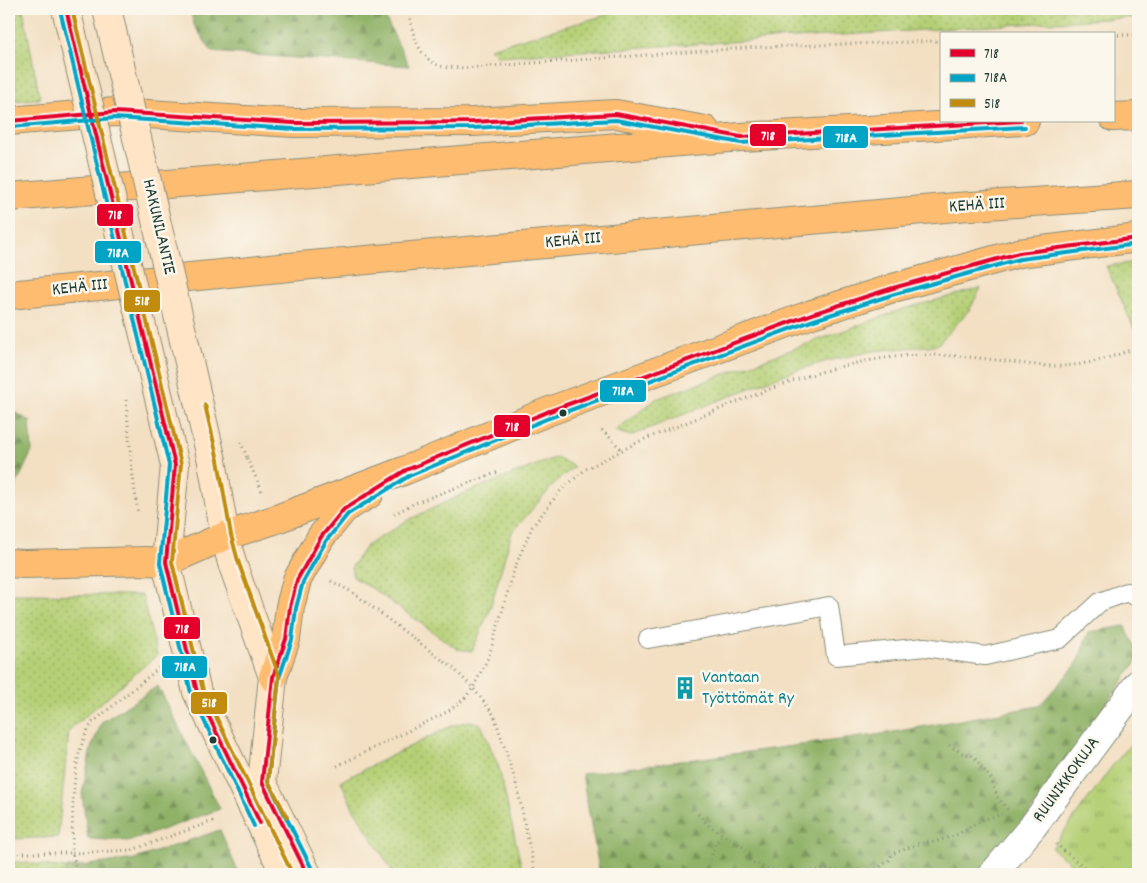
<svg xmlns="http://www.w3.org/2000/svg" width="1147" height="883" font-family="Dekko,sans-serif">
  <style>
    .grass { fill: url(#grass-dots); stroke: #6a8655 }
    .forest { fill: url(#forest-firs); stroke: #58784e }
    .park { fill: url(#park-tufts); stroke: #6a8655 }
    .lines { fill: none; stroke-linecap: round; stroke-linejoin: round }
    .lane-casing { stroke: #898e7b; stroke-width: 20 }
    .street-casing { stroke: #898e7b; stroke-width: 30 }
    .secondary-casing { stroke: #898e7b; stroke-width: 30 }
    .highway-casing { stroke: #898e7b; stroke-width: 30 }
    .path { stroke: #898e7b; stroke-width: 3; stroke-dasharray: 1 4; stroke-linecap: butt }
    .lane { stroke: #fff; stroke-width: 18 }
    .street { stroke: #fff; stroke-width: 28 }
    .secondary { stroke: #ffe4c6; stroke-width: 28 }
    .highway { stroke: #febc70; stroke-width: 28 }
    .secondary-bridge-casing { stroke: #898e7b; stroke-width: 30; stroke-linecap: butt }
    .path-bridge { stroke: #898e7b; stroke-width: 3; stroke-dasharray: 1 4; stroke-linecap: butt }
    .secondary-bridge { stroke: #ffe4c6; stroke-width: 28 }
    .bus-1-casing { stroke: #fbf7ec; stroke-width: 8 }
    .bus-2-casing { stroke: #fbf7ec; stroke-width: 8 }
    .bus-3-casing { stroke: #fbf7ec; stroke-width: 8 }
    .bus-1 { stroke: #e4002b; stroke-width: 4 }
    .bus-2 { stroke: #02a4c6; stroke-width: 4 }
    .bus-3 { stroke: #c18c0d; stroke-width: 4 }
    .bus-dot { fill: #1f3d34; stroke: #fbf7ec; stroke-width: 2 }
    .labels { text-anchor: middle; dominant-baseline: central; stroke-width: 5; stroke-linejoin: round; paint-order: stroke }
    .street-label { font-size: 18px; fill: #1f3d34; stroke: #fbf7ec }
    .culture-label { font-size: 18px; fill: #0d838f; stroke: #fbf7ec; text-anchor: start }
    .line-badge { stroke: #fbf7ec; stroke-width: 2 }
    .badge-label { font-size: 14px; text-anchor: middle; font-weight: bold; fill: #fff }
  </style>
  <defs>
    <pattern id="grass-dots" width="8" height="8" patternUnits="userSpaceOnUse" patternTransform="scale(1.25)"><rect width="8" height="8" fill="#b5d076"/><path d="M2 2h.1M6 6h.1" fill="none" stroke="#93aa62" stroke-width="1.8" stroke-linecap="round"/></pattern>
    <pattern id="forest-firs" width="22" height="20" patternUnits="userSpaceOnUse" patternTransform="scale(1.25)"><rect width="22" height="20" fill="#90b267"/><path d="M5 1l3.5 6h-7zM16 11l3.5 6h-7z" fill="#759256"/></pattern>
    <pattern id="park-tufts" width="24" height="20" patternUnits="userSpaceOnUse" patternTransform="scale(1.25)"><rect width="24" height="20" fill="#b5d076"/><path d="M3 7l-1-3M5 7V3M7 7l1-3M15 17l-1-3M17 17v-4M19 17l1-3" fill="none" stroke="#93aa62"/></pattern>
  </defs>
  <rect width="100%" height="100%" fill="#fbf7ec"/>
  <filter id="ink" filterUnits="userSpaceOnUse"><feTurbulence type="fractalNoise" baseFrequency=".02" numOctaves="2"/><feDisplacementMap in="SourceGraphic" scale="10" xChannelSelector="R" yChannelSelector="G"/><feConvolveMatrix kernelMatrix="1 2 1 2 8 2 1 2 1" color-interpolation-filters="sRGB"/></filter>
  <filter id="wash" filterUnits="userSpaceOnUse"><feTurbulence type="fractalNoise" baseFrequency=".0096" numOctaves="4" result="noise"/><feDisplacementMap in="SourceGraphic" scale="20" xChannelSelector="R" yChannelSelector="G"/><feGaussianBlur stdDeviation="1.12" result="paint"/><feColorMatrix in="noise" values="0 0 0 0 0 0 0 0 0 0 0 0 0 0 0 0 0 1.4 0 .05"/><feComposite in="paint" operator="in"/></filter>
  <g filter="url(#wash)">
    <rect width="100%" height="100%" fill="#f3dfc2"/>
    <!-- grass -->
    <g class="grass">
      <path d="M9,9H23L40,99L9,101Z"/>
      <path d="M627,9H1138V17L498,56L490,48Z"/>
      <path d="M1138,262V337L1106,266Z"/>
      <path d="M981,288L970,309L937,345L873,351L827,361L785,374L630,436L615,431L656,399L903,309Z"/>
      <path d="M557,457L574,467L558,480L512,532L489,612L472,651L457,649L373,589L353,577L351,568L366,546L408,520L465,493Z"/>
      <path d="M9,594L142,595L157,655L69,730L58,837L9,839Z"/>
      <path d="M470,721L481,724L499,768L523,874H394L352,806L341,781L451,726Z"/>
      <path d="M9,861L66,868L65,874H9Z"/>
    </g>
    <!-- forest -->
    <g class="forest">
      <path d="M190,9H381L409,66L212,52L194,25Z"/>
      <path d="M9,409L30,421L32,451L9,500Z"/>
      <path d="M1125,626L1138,652V659L1033,809L980,874H600L582,774L876,735L1039,706L1076,665L1089,632Z"/>
      <path d="M158,686L220,809L131,841L88,839L82,794L91,748L102,722Z"/>
      <path d="M220,830L239,874H65L66,868L135,859Z"/>
    </g>
    <!-- park -->
    <path class="park" d="M1138,736V874H1083L1052,848L1113,765Z"/>
  </g>
  <g filter="url(#ink)">
    <g class="lines">
      <defs>
        <path id="lane" d="M648,639L829,606L836,656L925,647L985,656L1060,639L1100,602L1127,592L1138,598"/>
        <path id="street" d="M993,874L1033,826L1138,684"/>
        <g id="secondary">
          <path d="M212,461L225,536L232,563L273,677L262,782L307,874"/>
          <path d="M175,465L166,562L197,692L285,874"/>
        </g>
        <g id="highway">
          <path d="M1113,117L1138,116"/>
          <path d="M9,121L115,112L294,123L473,122L616,114L705,130"/>
          <path d="M9,197L741,137L1025,121"/>
          <path d="M9,295L300,266L956,207L1138,195"/>
          <path d="M9,563L24,564L146,561L166,562L225,536L274,520L406,470L547,412L812,314L893,288L1019,253L1138,238"/>
          <path d="M273,677L286,639L290,607L297,580L321,537L344,509L369,494"/>
        </g>
      </defs>
      <!-- lane casing -->
      <use href="#lane" class="lane-casing"/>
      <!-- street casing -->
      <use href="#street" class="street-casing"/>
      <!-- secondary casing -->
      <use href="#secondary" class="secondary-casing"/>
      <!-- highway casing -->
      <use href="#highway" class="highway-casing"/>
      <!-- path -->
      <g class="path">
        <path d="M408,9C412,30 416,57 440,66C447,68 456,67 464,68L759,47L941,41"/>
        <path d="M1113,35H1138"/>
        <path d="M602,430L622,450"/>
        <path d="M247,458L262,491"/>
        <path d="M132,470L138,514"/>
        <path d="M394,514L415,503L498,472"/>
        <path d="M331,581L352,592L453,668L473,688L494,715L517,786L535,874"/>
        <path d="M159,668L93,722C70,752 73,816 72,853L132,850L216,820"/>
        <path d="M949,745L962,753L971,755L976,759L991,779L997,797L1008,810"/>
        <path d="M337,766L447,712L464,699L473,688L489,656L515,567L532,527L561,490L586,469L642,440C728,408 811,364 903,356C937,353 972,357 1005,361C1027,364 1051,368 1073,365C1095,363 1118,355 1138,347"/>
        <path d="M698,814L708,825L742,847L751,862L773,870L874,871L889,860L892,854L918,844L937,841L954,836L982,820L1002,814"/>
        <path d="M1056,844L1092,874"/>
        <path d="M9,852L20,853H72L79,874"/>
        <path d="M238,874L240,870L248,874"/>
        <path d="M706,874L715,844L723,834"/>
      </g>
      <!-- lane -->
      <use href="#lane" class="lane"/>
      <!-- street -->
      <use href="#street" class="street"/>
      <!-- secondary -->
      <use href="#secondary" class="secondary"/>
      <!-- highway -->
      <use href="#highway" class="highway"/>
      <defs>
        <g id="secondary-bridge">
          <path d="M66,9L175,465"/>
          <path d="M107,9L212,461"/>
        </g>
      </defs>
      <!-- secondary-bridge casing -->
      <use href="#secondary-bridge" class="secondary-bridge-casing"/>
      <!-- path-bridge -->
      <g class="path-bridge">
        <path d="M126,400L132,470"/>
        <path d="M241,442L247,458"/>
      </g>
      <!-- secondary-bridge -->
      <use href="#secondary-bridge" class="secondary-bridge"/>
      <defs>
        <g id="bus-1">
          <path d="M66,9L175,465L166,562L197,692L260,823"/>
          <path d="M9,121L115,112L294,123L473,122L616,114L741,137L1021,121"/>
          <path d="M307,874L262,782L273,677L286,639L290,607L297,580L321,537L344,509L406,470L547,412L812,314L893,288L1019,253L1138,238"/>
        </g>
        <g id="bus-2">
          <path d="M60,10L169,465L160,563L191,693L254,826"/>
          <path d="M10,127L115,118L294,129L473,128L616,120L741,143L1025,127"/>
          <path d="M313,871L268,781L279,678L292,640L296,608L303,582L326,541L348,514L409,476L549,418L814,320L895,294L1020,259L1138,244"/>
        </g>
        <g id="bus-3">
          <path d="M72,9L181,464L172,562L203,690L291,871"/>
          <path d="M205,405L218,460L231,535L238,561L279,676L268,781L287,817"/>
        </g>
      </defs>
      <!-- bus-1 casing -->
      <use href="#bus-1" class="bus-1-casing"/>
      <!-- bus-2 casing -->
      <use href="#bus-2" class="bus-2-casing"/>
      <!-- bus-3 casing -->
      <use href="#bus-3" class="bus-3-casing"/>
      <!-- bus-1 -->
      <use href="#bus-1" class="bus-1"/>
      <!-- bus-2 -->
      <use href="#bus-2" class="bus-2"/>
      <!-- bus-3 -->
      <use href="#bus-3" class="bus-3"/>
    </g>
  </g>
  <!-- icons -->
  <defs>
    <symbol id="building-bare" viewBox="-9 -9 18 18"><path d="M-4-6H4V6H1V3H-1V6H-4ZM-2.5-4.3h1.7v1.8h-1.7ZM.8-4.3h1.7v1.8H.8ZM-2.5-1h1.7V.8h-1.7ZM.8-1h1.7V.8H.8Z" fill="#0f9aa8" stroke="#fbf7ec" stroke-width="2.5" paint-order="stroke"/></symbol>
  </defs>
  <g fill-rule="evenodd">
    <use href="#building-bare" x="669" y="672" width="32" height="32"/>
  </g>
  <!-- markers -->
  <g class="bus-dot">
    <circle cx="563" cy="413" r="4.5"/>
    <circle cx="213" cy="740" r="4.5"/>
  </g>
  <g class="labels">
    <!-- street labels -->
    <g class="street-label">
      <text transform="translate(977 206) rotate(-4)">KEHÄ III</text>
      <text transform="translate(158 227) rotate(77)">HAKUNILANTIE</text>
      <text transform="translate(573 241) rotate(-5)">KEHÄ III</text>
      <text transform="translate(80 288) rotate(-6)">KEHÄ III</text>
      <text transform="translate(1067 780) rotate(-54)">RUUNIKKOKUJA</text>
    </g>
    <!-- culture labels -->
    <g class="culture-label">
      <text x="702" y="678">Vantaan<tspan x="702" dy="21">Työttömät Ry</tspan></text>
    </g>
  </g>
  <g class="line-badge">
    <rect x="749" y="123" width="38" height="24" rx="5" fill="#e4002b"/>
    <rect x="822" y="125" width="47" height="24" rx="5" fill="#02a4c6"/>
    <rect x="96" y="203" width="38" height="24" rx="5" fill="#e4002b"/>
    <rect x="94" y="240" width="48" height="24" rx="5" fill="#02a4c6"/>
    <rect x="123" y="289" width="38" height="24" rx="5" fill="#c18c0d"/>
    <rect x="599" y="379" width="48" height="24" rx="5" fill="#02a4c6"/>
    <rect x="493" y="414" width="38" height="24" rx="5" fill="#e4002b"/>
    <rect x="163" y="616" width="38" height="24" rx="5" fill="#e4002b"/>
    <rect x="161" y="655" width="47" height="24" rx="5" fill="#02a4c6"/>
    <rect x="190" y="691" width="38" height="24" rx="5" fill="#c18c0d"/>
  </g>
  <g class="badge-label">
    <text x="768" y="140">718</text>
    <text x="846" y="142">718A</text>
    <text x="115" y="219">718</text>
    <text x="118" y="257">718A</text>
    <text x="142" y="305">518</text>
    <text x="623" y="395">718A</text>
    <text x="512" y="431">718</text>
    <text x="182" y="633">718</text>
    <text x="185" y="671">718A</text>
    <text x="209" y="707">518</text>
  </g>
  <!-- margin -->
  <rect width="1147" height="883" fill="none" stroke="#fbf7ec" stroke-width="30"/>
  <!-- legend -->
  <rect x="940" y="32" width="175" height="90" fill="#fbf7ec" stroke="#a3ada2"/>
  <rect x="950" y="49" width="25" height="8" fill="#e4002b" stroke="#a3ada2"/>
  <text x="984" y="58" font-size="15" fill="#1f3d34">718</text>
  <rect x="950" y="74" width="25" height="8" fill="#02a4c6" stroke="#a3ada2"/>
  <text x="984" y="82" font-size="15" fill="#1f3d34">718A</text>
  <rect x="950" y="99" width="25" height="8" fill="#c18c0d" stroke="#a3ada2"/>
  <text x="984" y="108" font-size="15" fill="#1f3d34">518</text>
</svg>
